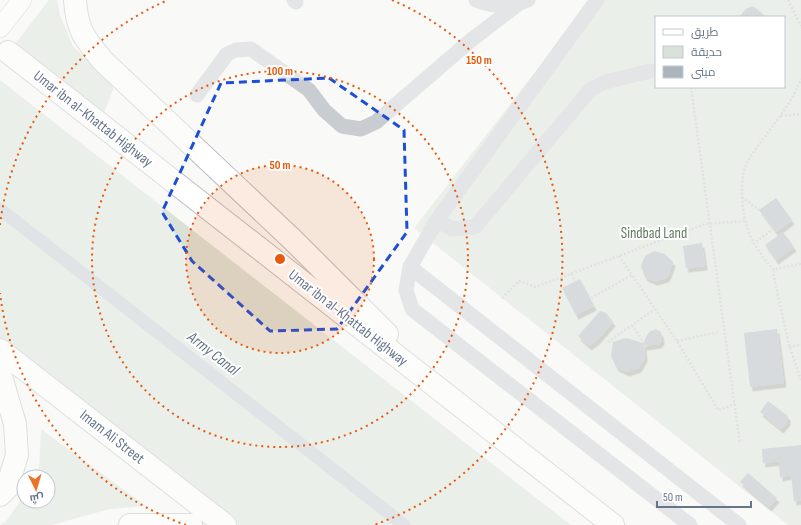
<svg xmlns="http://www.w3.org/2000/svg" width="801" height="525" font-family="'Sofia Sans Condensed',Cairo,sans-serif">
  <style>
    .green { fill: #dae2d8; fill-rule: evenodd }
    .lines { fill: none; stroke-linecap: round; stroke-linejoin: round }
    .canal { stroke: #c2cad0; stroke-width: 13 }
    .building { fill: #adb5bc; filter: url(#shadow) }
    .major-casing { stroke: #bcbfc4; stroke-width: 20 }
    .highway-casing { stroke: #bbbec2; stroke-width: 24 }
    .path { stroke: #c3c4c7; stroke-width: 2.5; stroke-dasharray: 2 2; stroke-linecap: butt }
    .minor { stroke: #c9ccd0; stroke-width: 15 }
    .major { stroke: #fff; stroke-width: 19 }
    .highway { stroke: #fff; stroke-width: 22 }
    .marked { fill: none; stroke: #1d4ed8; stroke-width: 3; stroke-dasharray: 8 5; stroke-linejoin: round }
    .ring { fill: none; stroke: #e8590c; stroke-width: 2; stroke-dasharray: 2 4 }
    .labels { text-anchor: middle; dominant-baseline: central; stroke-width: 4; stroke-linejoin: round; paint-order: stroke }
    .street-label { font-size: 15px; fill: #67758a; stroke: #fff }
    .park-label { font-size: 15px; fill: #647a62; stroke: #fff }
    .water-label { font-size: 16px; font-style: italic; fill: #637684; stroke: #fff }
    .centre { fill: #e8590c; stroke: #fff; stroke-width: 2 }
    .ring-label { font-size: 12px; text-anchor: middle; font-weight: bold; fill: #e8590c; stroke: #fff; stroke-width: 4; stroke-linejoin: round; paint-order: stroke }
  </style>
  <defs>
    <filter id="shadow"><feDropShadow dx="2.5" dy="4.5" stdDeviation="0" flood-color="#0004"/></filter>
  </defs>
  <rect width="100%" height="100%" fill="#f9faf7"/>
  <!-- green -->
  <g class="green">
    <path d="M49,0H57L60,15L73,46L114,87L104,113L11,49Z"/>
    <path d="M591,0H801V525H788L414,228ZM656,17H784V87H656Z"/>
    <path d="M0,80L571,525H238L0,340Z"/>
    <path d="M41,429L146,506L110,509L52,525H0L6,521L24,496V501H48V477H34L39,467Z"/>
  </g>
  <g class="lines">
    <!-- canal -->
    <path class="canal" d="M0,209L404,525"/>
  </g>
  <!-- building -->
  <g class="building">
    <path d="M752,6L756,8L766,17H739L746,9Z"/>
    <path d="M776,198L792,220L776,232L759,210Z"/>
    <path d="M783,232L794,247L776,260L765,245Z"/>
    <path d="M702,243L705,266L686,268L683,246Z"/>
    <path d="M654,251L665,254L673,262L669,274L666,278L655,281L645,277L641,266L645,256Z"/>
    <path d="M580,279L594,306L576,315L562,288Z"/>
    <path d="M600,311L606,313L613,322L597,340L589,346L578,336Z"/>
    <path d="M656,329L661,332L662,340L659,344L644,346L645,357L639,368L627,372L616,367L611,356L613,342L626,338L643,343L649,332Z"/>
    <path d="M777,329L784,383L750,387L744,333Z"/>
    <path d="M768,401L788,416V421L781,429L760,412Z"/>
    <path d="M801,445V500L794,501L791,475L780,477L779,461L763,463L762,449Z"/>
    <path d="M748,473L777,498L769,507L740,482Z"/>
  </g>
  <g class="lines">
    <defs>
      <path id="major" d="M0,28L22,0"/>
      <g id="highway">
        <path d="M75,0C77,30 84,38 103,61L295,242L387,334"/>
        <path d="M8,52L613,525"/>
        <path d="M0,350L225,525"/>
        <path d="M0,373L15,424L17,455L7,488L0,495"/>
        <path d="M130,525H191"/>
      </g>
    </defs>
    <!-- major casing -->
    <use href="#major" class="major-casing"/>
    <!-- highway casing -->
    <use href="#highway" class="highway-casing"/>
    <!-- path -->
    <g class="path">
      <path d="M788,0L801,26"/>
      <path d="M691,87L740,444"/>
      <path d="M781,116L801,114"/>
      <path d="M742,197L759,210"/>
      <path d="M753,244L773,229"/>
      <path d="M619,256L677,341L718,410L735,404"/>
      <path d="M801,264L775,269L773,273L789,345L801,380"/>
      <path d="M774,270C752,246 743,227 742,194C742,183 742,171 748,161C765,133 789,110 801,79"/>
      <path d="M571,274L575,281"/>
      <path d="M502,298L519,281L535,287L705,224L744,221"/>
      <path d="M591,298L632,275"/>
      <path d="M632,325L648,348"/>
      <path d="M677,341L719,332"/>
      <path d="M608,342L655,309"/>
      <path d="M789,347L801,345"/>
    </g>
    <!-- minor -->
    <g class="minor">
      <path d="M294,0L296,2"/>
      <path d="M476,0C493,7 512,7 528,0"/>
      <path d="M597,0L437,220L410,267L406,290L412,309L690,525"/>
      <path d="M197,95L227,54L236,50L251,49L309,90L324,110L342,126L361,129L376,122L470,41L517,5"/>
      <path d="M437,220L452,229L475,227L590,90L605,82L650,71"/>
      <path d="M410,267L739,525"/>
    </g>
    <!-- major -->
    <use href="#major" class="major"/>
    <!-- highway -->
    <use href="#highway" class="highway"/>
  </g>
  <!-- marked area -->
  <path d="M0 0H801V525H0ZM329,78L404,130L407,232L337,329L270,331L192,261L162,212L221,83Z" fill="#f9faf7" fill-opacity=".55" fill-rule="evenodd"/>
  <path class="marked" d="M329,78L404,130L407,232L337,329L270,331L192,261L162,212L221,83Z"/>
  <!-- distance rings -->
  <circle cx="280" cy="259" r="94" fill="#e8590c" fill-opacity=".12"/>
  <g class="ring">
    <circle cx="280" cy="259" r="94"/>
    <circle cx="280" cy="259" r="188"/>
    <path d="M186 525A282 282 0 0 1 0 293M0 225A282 282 0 0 1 168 0M392 0A282 282 0 0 1 374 525"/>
  </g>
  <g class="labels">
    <!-- street labels -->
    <g class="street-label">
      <text transform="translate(93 119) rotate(38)">Umar ibn al-Khattab Highway</text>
      <text transform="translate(348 318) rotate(38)">Umar ibn al-Khattab Highway</text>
      <text transform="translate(112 437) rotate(38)">Imam Ali Street</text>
    </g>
    <!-- park labels -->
    <g class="park-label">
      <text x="654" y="233">Sindbad Land</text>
    </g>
    <!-- water labels -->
    <g class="water-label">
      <text transform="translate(213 354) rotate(38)">Army Canal</text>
    </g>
  </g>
  <circle cx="280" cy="259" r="6" class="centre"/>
  <g class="ring-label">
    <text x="479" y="64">150 m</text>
    <text x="280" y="75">100 m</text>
    <text x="280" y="169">50 m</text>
  </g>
  <!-- legend -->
  <rect x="655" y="16" width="130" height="72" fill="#ffffff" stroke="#c2c8d0"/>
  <rect x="663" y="29" width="20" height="6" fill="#ffffff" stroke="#c2c8d0"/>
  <text x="691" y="36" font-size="12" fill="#67758a">طريق</text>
  <rect x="663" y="46" width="20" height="12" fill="#dae2d8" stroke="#c2c8d0"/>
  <text x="691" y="56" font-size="12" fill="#67758a">حديقة</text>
  <rect x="663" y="66" width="20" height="12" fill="#adb5bc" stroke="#c2c8d0"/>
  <text x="691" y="76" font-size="12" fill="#67758a">مبنى</text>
  <!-- north arrow -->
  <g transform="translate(36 489) rotate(175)"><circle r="19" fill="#ffffff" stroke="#c2c8d0"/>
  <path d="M0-3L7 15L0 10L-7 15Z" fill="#ec7225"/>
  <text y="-6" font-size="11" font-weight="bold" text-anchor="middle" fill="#67758a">ش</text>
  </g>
  <!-- scale -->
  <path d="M657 501v6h94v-6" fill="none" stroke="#67758a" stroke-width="2"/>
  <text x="663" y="501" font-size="12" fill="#67758a" stroke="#ffffff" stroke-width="3" paint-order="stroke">50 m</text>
</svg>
